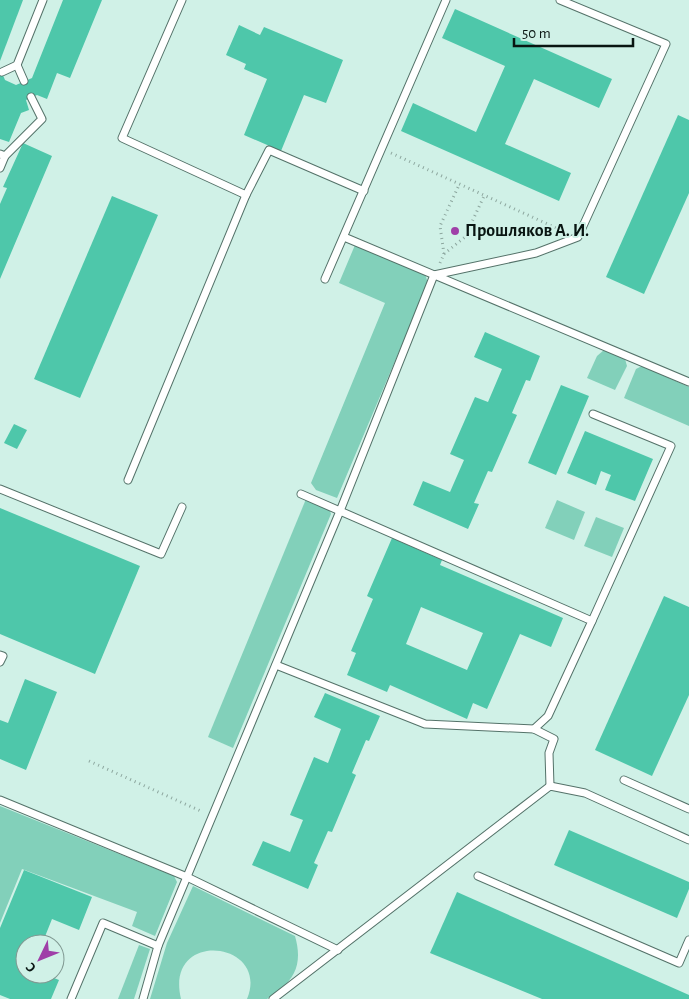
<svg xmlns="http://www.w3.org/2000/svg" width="689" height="999" font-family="'Alegreya Sans',sans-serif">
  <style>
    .green { fill: #82d0ba }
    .building { fill: #4ec7aa; fill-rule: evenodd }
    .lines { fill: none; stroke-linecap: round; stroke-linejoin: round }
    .lane-casing { stroke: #547269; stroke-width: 9 }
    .path { stroke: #8da79f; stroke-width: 3; stroke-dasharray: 1 4; stroke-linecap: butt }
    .lane { stroke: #fff; stroke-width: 7 }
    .poi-dot { fill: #9f3fa8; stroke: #d0f1e7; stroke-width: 2 }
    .labels { text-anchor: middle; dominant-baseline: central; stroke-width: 4; stroke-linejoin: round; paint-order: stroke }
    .poi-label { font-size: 18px; font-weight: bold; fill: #091512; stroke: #d0f1e7; text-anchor: start }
  </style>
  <rect width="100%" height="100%" fill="#d0f1e7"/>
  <!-- green -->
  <g class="green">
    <path d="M355,245L425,274L428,283L337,498L316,490L311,483L385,303L339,283Z"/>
    <path d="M604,350L625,359L627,366L615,390L587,378L597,356Z"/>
    <path d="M642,366L689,387V426L624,398L636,369Z"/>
    <path d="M306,499L329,508L331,514L233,748L208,737Z"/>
    <path d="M557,500L585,512L574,540L545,528Z"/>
    <path d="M596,517L624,528L612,557L584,546Z"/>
    <path d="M0,806L174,876L177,882L155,936L132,926L137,912L22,869L0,923Z"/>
    <path d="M193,886L295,936C301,957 299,975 280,989C276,992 271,997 267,999C262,999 253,999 247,999C271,941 164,928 181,999H150L167,943Z"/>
    <path d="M139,945L150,949L134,999H118Z"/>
  </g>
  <!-- building -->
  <g class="building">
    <path d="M0,0H23L0,61Z"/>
    <path d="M63,0H102L70,78L57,73L47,99L37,95L26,100L29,110L21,113L9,142L0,139V68L5,80L16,85L32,78Z"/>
    <path d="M455,9L612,79L599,108L534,79L505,144L571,173L559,201L401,131L413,103L476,132L505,66L442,38Z"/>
    <path d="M239,25L260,35L264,27L343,60L326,103L304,95L281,151L244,135L267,79L244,69L246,64L226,55Z"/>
    <path d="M678,115L689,120V193L644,294L606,277Z"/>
    <path d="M23,143L52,156L0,279V204L7,188L3,187Z"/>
    <path d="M112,196L158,215L80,398L34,379Z"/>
    <path d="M485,332L540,356L530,381L526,380L512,413L517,415L492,472L488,471L474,503L479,504L468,529L413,505L423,481L450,492L464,460L450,454L475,397L488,402L502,369L474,357Z"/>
    <path d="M561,385L589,396L556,475L528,463Z"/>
    <path d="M14,424L27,430L17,449L4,443Z"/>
    <path d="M585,431L653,459L635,501L605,490L611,475L601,471L596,485L567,473Z"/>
    <path d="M0,508L140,566L95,674L0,634Z"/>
    <path d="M392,538L442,560L440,565L563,618L551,647L520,634L487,709L473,703L467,719L390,685L387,692L347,675L356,653L351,651L373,599L367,596ZM421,607L483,633L467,670L406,644Z"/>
    <path d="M664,596L689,607V695L652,776L595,750Z"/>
    <path d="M25,679L57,692L26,770L0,759V720L8,723Z"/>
    <path d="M325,693L380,716L369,741L366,740L352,773L356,775L332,832L328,831L314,863L318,865L308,889L252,865L263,841L290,852L303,820L290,815L314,757L328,763L341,729L314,717Z"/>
    <path d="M569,830L689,882V889L677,918L554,865Z"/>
    <path d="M24,870L92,897L79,930L52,919L42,944H25V974H44L59,980L51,999H10L0,995V928Z"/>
    <path d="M457,892L689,995V999H542L430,953Z"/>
  </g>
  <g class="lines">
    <defs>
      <g id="lane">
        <path d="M182,0L122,138L246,195"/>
        <path d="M17,65L24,81"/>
        <path d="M2,72L17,65L43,0"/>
        <path d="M0,154L5,156L0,168"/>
        <path d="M5,156L42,119L31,97"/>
        <path d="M344,237L689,382"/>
        <path d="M325,279L446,0"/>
        <path d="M128,480L246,195L269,150L364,191"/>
        <path d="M0,489L161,554L182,507"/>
        <path d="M301,494L592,621L548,716L534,729"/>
        <path d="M592,621L671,446L593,414"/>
        <path d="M0,655L3,656L0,662"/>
        <path d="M276,665L425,724L534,729L554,739L549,753L550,786"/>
        <path d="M624,780L689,809"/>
        <path d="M0,800L187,877L338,950"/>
        <path d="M478,876L679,963L689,940"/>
        <path d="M71,999L103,923L158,946"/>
        <path d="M143,999L158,946L340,511L434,275L536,253L578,237L666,44L560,0"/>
        <path d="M273,999L550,786L585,793L689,840"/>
      </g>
    </defs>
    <!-- lane casing -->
    <use href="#lane" class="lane-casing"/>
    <!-- path -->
    <g class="path">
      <path d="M391,153L563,231"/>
      <path d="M444,254L465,237L484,196"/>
      <path d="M440,263L444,254L440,226L459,185"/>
      <path d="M89,761L203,812"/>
    </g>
    <!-- lane -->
    <use href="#lane" class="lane"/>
  </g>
  <!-- markers -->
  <circle class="poi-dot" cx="455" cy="231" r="5"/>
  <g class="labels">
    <!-- poi labels -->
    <g class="poi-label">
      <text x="465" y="231">Прошляков А. И.</text>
    </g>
  </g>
  <!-- north arrow -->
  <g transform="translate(40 959) rotate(227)"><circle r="24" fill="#d0f1e7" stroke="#809992"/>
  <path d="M0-4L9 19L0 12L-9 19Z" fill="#9f3fa8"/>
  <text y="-8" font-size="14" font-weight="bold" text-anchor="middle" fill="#091512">С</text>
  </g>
  <!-- scale -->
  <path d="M514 38v8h119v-8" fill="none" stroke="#091512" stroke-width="2.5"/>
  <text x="522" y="38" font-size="15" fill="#091512" stroke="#d0f1e7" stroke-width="4" paint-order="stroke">50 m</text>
</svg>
